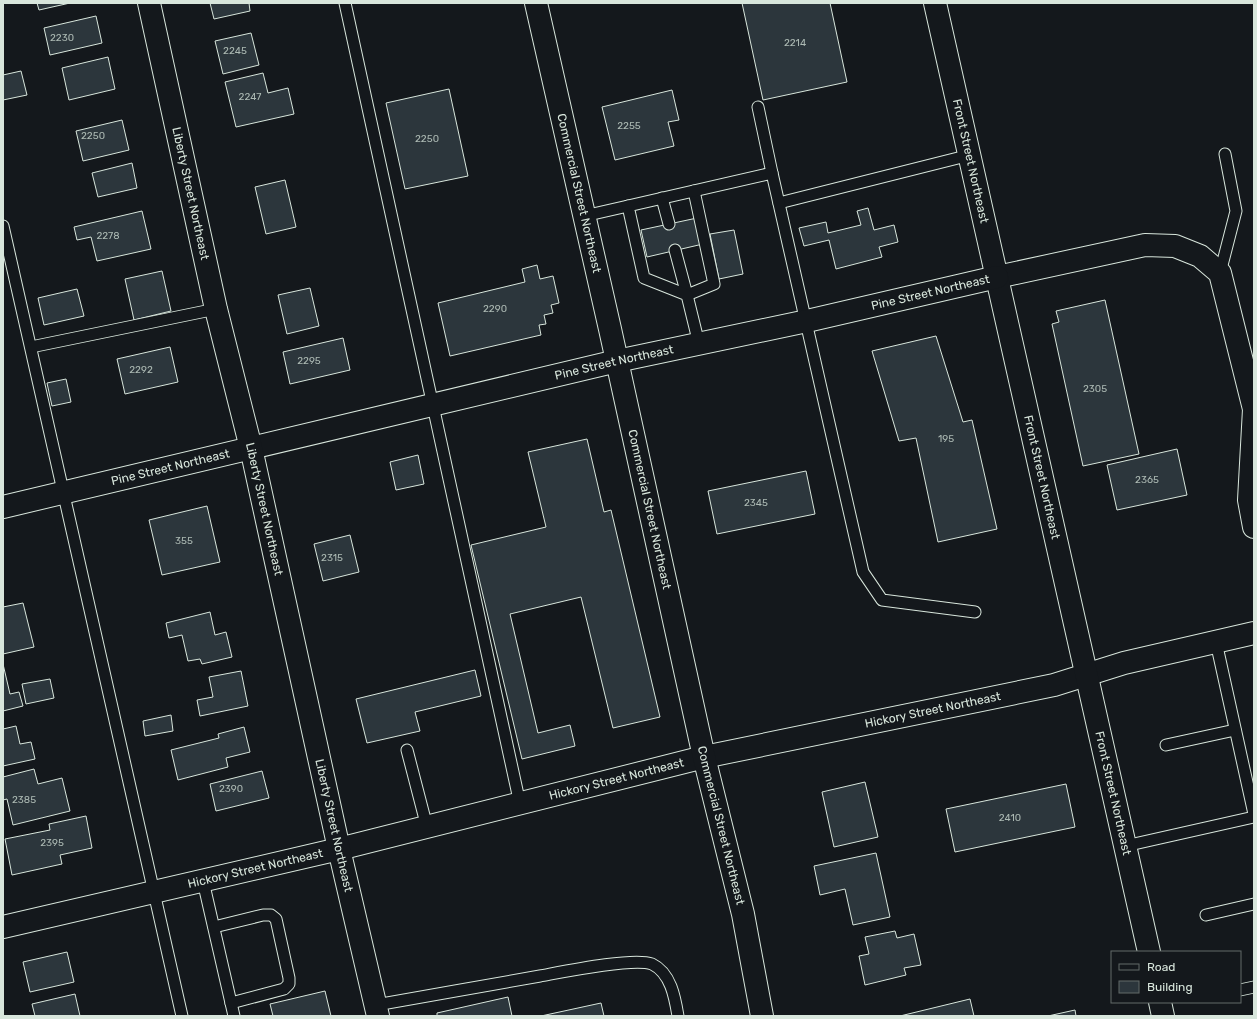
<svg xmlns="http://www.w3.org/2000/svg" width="1257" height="1019" font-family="Rubik,sans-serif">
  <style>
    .building { fill: #2c363c; stroke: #d8e6dc }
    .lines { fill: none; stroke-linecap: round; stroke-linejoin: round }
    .lane-casing { stroke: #d8e6dc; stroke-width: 13 }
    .street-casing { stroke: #d8e6dc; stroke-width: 24 }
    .secondary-casing { stroke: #d8e6dc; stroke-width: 24 }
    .highway-casing { stroke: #d8e6dc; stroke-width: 24 }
    .lane { stroke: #14181c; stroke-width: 11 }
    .street { stroke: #14181c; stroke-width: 22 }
    .secondary { stroke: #14181c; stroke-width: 22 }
    .highway { stroke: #14181c; stroke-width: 22 }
    .labels { text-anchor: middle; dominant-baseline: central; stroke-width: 3; stroke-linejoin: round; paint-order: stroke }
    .number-label { font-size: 10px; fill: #adbab4 }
    .street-label { font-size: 12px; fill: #d8e6dc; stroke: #14181c }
  </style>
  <rect width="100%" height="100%" fill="#14181c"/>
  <!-- building -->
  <g class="building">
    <path d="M37,3H70L39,10Z"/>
    <path d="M210,3H249L250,11L214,19Z"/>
    <path d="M742,3H830L847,82L763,100Z"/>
    <path d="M96,16L102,43L50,55L44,28Z"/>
    <path d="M251,33L259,65L223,74L215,41Z"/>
    <path d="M108,57L115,89L69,100L62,68Z"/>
    <path d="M21,71L27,95L3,100V75Z"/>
    <path d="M263,73L268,93L288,88L294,114L236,127L225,82Z"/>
    <path d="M449,89L468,176L405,189L386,103Z"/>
    <path d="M672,90L679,120L668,122L674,146L615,160L602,107Z"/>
    <path d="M122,120L129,150L83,161L76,131Z"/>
    <path d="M132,163L137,188L98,197L92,173Z"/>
    <path d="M285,180L296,227L266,234L255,187Z"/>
    <path d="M868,208L874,230L894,225L898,242L879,247L882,257L836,269L829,240L804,246L799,228L826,222L828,233L861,225L857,211Z"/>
    <path d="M142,211L151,249L97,261L91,237L77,240L74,227Z"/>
    <path d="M697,218L703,244L647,257L641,230Z"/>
    <path d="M734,230L743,274L719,279L710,234Z"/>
    <path d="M537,265L540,279L553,276L559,303L551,305L553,313L544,315L546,324L539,325L541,335L450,356L438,303L525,282L522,269Z"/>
    <path d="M162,271L171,311L134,320L125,279Z"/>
    <path d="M310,288L319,326L287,334L278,295Z"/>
    <path d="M77,289L84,316L44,325L38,298Z"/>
    <path d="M1105,300L1139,454L1083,466L1052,324L1059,322L1056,311Z"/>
    <path d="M936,336L963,422L972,420L997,529L938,542L916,438L899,441L872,351Z"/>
    <path d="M343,338L350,370L290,384L283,352Z"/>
    <path d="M170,347L178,382L125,394L117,359Z"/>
    <path d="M66,379L71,402L52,406L47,383Z"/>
    <path d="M587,439L604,512L611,510L660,717L613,728L581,597L510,614L538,733L570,725L575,746L522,759L471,545L546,527L528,452Z"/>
    <path d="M1177,449L1187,495L1117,510L1107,465Z"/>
    <path d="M418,455L424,484L396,490L390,462Z"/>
    <path d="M806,471L815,514L717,534L708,491Z"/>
    <path d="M207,506L220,562L162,575L149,520Z"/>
    <path d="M350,535L359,572L323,581L314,544Z"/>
    <path d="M23,603L34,647L3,654V607Z"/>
    <path d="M210,612L215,635L226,632L232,657L202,664L200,659L188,661L182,635L169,638L166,623Z"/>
    <path d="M3,664L10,694L19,692L23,706L3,711Z"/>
    <path d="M475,670L481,696L415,712L420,731L367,743L356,699Z"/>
    <path d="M241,671L248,706L200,716L197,700L213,697L209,677Z"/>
    <path d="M50,679L54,698L26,704L22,684Z"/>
    <path d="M171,715L173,731L145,736L143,721Z"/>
    <path d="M16,726L20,744L31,742L35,759L3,766V729Z"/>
    <path d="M244,727L250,752L226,758L228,767L178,780L171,750L219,738L218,734Z"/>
    <path d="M34,769L38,784L62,778L70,811L13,825L7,799L3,800V777Z"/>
    <path d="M262,771L269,798L216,811L210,784Z"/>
    <path d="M865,782L878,837L834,847L822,792Z"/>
    <path d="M1066,784L1075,827L955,852L946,809Z"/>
    <path d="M86,816L92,848L60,855L62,864L12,875L5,839L50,830L49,824Z"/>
    <path d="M876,853L890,917L853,925L845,889L820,895L814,866Z"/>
    <path d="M895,931L897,938L914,934L921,965L904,968L906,975L865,985L859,956L869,954L865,937Z"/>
    <path d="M67,952L74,982L30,992L23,962Z"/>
    <path d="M325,991L331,1016H273L270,1004Z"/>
    <path d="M75,994L80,1016H35L32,1004Z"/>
    <path d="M508,997L512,1016H437V1013Z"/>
    <path d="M970,999L974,1016H900Z"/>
    <path d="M601,1003L604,1016H541Z"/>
    <path d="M1075,1010L1076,1016H1048Z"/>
  </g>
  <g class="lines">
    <defs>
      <g id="lane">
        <path d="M345,3L520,804"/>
        <path d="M758,107L772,173"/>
        <path d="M662,198L669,224"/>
        <path d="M779,203L970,155"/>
        <path d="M584,216L628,206"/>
        <path d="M3,226L182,1016"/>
        <path d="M675,250L687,295L714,284L694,191"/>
        <path d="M1220,273L1236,211L1225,154"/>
        <path d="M699,344L687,295L644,278L628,206L772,173L863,572L882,600L975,612"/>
        <path d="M31,347L216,309"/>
        <path d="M1216,642L1254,814"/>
        <path d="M1166,745L1235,730"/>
        <path d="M407,750L427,827"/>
        <path d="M1125,846L1254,817"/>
        <path d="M203,881L234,1016"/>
        <path d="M1206,915L1254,904"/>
        <path d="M214,927L263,915H271L276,919L289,978V984L284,989L231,1003"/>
        <path d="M1240,990L1254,987"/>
        <path d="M376,1005C431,995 485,986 540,976C562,972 633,957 652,964C671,973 675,998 678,1016"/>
      </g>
      <g id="street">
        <path d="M997,277L1145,245L1175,246L1200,256L1220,273L1254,409L1249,500L1254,527"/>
        <path id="s1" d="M3,927L339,849L704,757L1054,685L1124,663L1254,633"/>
      </g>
      <g id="secondary">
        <path id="s2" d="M935,3L1149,952"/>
        <path id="s3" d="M3,507L617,361L807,321L997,277"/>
        <path d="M1160,1002L1163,1016"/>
      </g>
      <g id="highway">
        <path id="s4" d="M149,3L216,309L251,448L339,849L378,1016"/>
        <path id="s5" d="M536,3L610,329L704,757L743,914L762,1016"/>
      </g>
    </defs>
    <!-- lane casing -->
    <use href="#lane" class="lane-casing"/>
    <!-- street casing -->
    <use href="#street" class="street-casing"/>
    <!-- secondary casing -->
    <use href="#secondary" class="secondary-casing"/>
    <!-- highway casing -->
    <use href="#highway" class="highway-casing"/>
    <!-- lane -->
    <use href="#lane" class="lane"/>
    <!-- street -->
    <use href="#street" class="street"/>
    <!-- secondary -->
    <use href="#secondary" class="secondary"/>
    <!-- highway -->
    <use href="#highway" class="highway"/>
  </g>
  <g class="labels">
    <!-- number labels -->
    <g class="number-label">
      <text x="62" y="38">2230</text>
      <text x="795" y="43">2214</text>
      <text x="235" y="51">2245</text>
      <text x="250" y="97">2247</text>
      <text x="629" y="126">2255</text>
      <text x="93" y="136">2250</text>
      <text x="427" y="139">2250</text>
      <text x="108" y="236">2278</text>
      <text x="495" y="309">2290</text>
      <text x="309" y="361">2295</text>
      <text x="141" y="370">2292</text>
      <text x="1095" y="389">2305</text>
      <text x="946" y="439">195</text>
      <text x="1147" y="480">2365</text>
      <text x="756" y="503">2345</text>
      <text x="184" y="541">355</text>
      <text x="332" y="558">2315</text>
      <text x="231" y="789">2390</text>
      <text x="24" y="800">2385</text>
      <text x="1010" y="818">2410</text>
      <text x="52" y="843">2395</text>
    </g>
    <!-- street labels -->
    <g class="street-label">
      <text stroke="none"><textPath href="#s2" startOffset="162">Front Street Northeast</textPath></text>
      <text stroke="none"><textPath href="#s5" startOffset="195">Commercial Street Northeast</textPath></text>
      <text stroke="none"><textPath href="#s4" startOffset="195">Liberty Street Northeast</textPath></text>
      <text stroke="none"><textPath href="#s3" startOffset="952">Pine Street Northeast</textPath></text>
      <text stroke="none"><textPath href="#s3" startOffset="628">Pine Street Northeast</textPath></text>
      <text stroke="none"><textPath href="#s3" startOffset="172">Pine Street Northeast</textPath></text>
      <text stroke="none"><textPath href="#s2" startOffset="486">Front Street Northeast</textPath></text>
      <text stroke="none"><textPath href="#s4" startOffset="519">Liberty Street Northeast</textPath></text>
      <text stroke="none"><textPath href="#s5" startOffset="519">Commercial Street Northeast</textPath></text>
      <text stroke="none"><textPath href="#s1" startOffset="955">Hickory Street Northeast</textPath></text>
      <text stroke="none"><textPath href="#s1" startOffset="631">Hickory Street Northeast</textPath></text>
      <text stroke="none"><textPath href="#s2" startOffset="810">Front Street Northeast</textPath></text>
      <text stroke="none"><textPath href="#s5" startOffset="843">Commercial Street Northeast</textPath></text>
      <text stroke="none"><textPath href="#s4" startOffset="843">Liberty Street Northeast</textPath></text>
      <text stroke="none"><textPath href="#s1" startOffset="259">Hickory Street Northeast</textPath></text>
    </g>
  </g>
  <!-- border -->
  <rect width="1257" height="1019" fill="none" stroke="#d8e6dc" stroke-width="8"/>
  <!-- legend -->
  <rect x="1111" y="951" width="130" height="52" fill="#14181c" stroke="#626a69"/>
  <rect x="1119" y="964" width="20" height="6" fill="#14181c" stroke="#626a69"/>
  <text x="1147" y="971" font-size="12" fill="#d8e6dc">Road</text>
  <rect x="1119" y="981" width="20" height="12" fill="#2c363c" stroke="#626a69"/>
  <text x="1147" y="991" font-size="12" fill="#d8e6dc">Building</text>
</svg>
